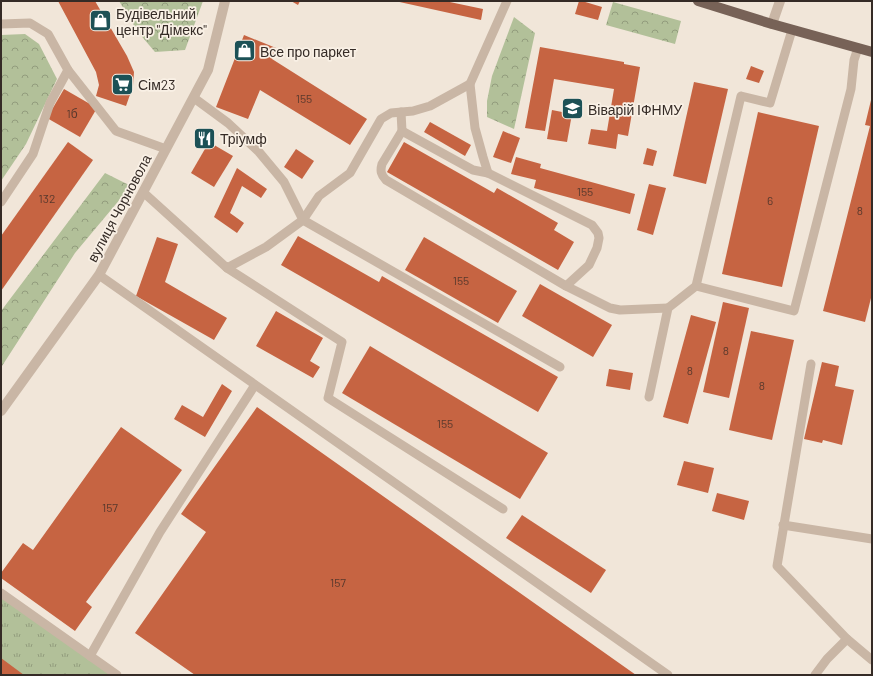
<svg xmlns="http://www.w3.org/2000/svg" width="873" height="676" font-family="Barlow,sans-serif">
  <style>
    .grass { fill: url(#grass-tufts) }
    .forest { fill: url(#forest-crowns) }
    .building { fill: #c66442 }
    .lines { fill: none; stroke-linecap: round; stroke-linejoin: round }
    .lane { stroke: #c9b6a5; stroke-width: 9 }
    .street { stroke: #c9b6a5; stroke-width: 10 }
    .primary { stroke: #776257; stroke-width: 10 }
    .labels { text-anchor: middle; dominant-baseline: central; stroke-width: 3.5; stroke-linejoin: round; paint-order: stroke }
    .number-label { font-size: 12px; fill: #59392d }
    .poi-label { font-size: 14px; fill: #352b26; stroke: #f9f0e5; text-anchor: start }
    .street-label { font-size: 14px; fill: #352b26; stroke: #f9f0e5 }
  </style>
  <defs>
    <pattern id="grass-tufts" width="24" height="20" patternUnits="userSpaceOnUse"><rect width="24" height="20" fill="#b2c099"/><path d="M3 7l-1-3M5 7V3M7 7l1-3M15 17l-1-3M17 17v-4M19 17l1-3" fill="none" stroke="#929c7d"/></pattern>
    <pattern id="forest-crowns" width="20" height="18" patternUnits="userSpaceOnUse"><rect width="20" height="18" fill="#b2c099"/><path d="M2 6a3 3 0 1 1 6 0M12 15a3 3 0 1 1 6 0" fill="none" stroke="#929c7d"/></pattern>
  </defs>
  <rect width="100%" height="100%" fill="#f1e6d9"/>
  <!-- grass -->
  <path class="grass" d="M1,593L117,675H1Z"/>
  <!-- forest -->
  <g class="forest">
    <path d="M119,1H203L185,50L155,52L138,32Z"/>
    <path d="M613,2L681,21L675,44L606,25Z"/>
    <path d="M514,17L535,33L514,129L487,117V101L492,76Z"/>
    <path d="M25,34L39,44L57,79L26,144L1,181V35Z"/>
    <path d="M105,173L131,186L75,253L2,366L1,311Z"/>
  </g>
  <!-- building -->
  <g class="building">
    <path d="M58,1H95L127,56L134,72L133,86L126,106L96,96L99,85L96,72Z"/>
    <path d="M291,1H300L298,5Z"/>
    <path d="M395,1H445L483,9L481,20Z"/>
    <path d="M579,1H582L602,7L598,20L575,14Z"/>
    <path d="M244,35L276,48L272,59L367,119L350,145L260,90L248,119L216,107Z"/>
    <path d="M540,47L624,62V64L640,67L628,136L618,134L616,149L588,144L591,129L607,131L614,89L554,79L545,131L525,128Z"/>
    <path d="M751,66L764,71L759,83L746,79Z"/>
    <path d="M694,82L728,89L706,184L673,176Z"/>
    <path d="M64,89L97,108L80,137L47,118Z"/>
    <path d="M871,100L872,294L865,322L823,311L870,126L865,125Z"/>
    <path d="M552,110L572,114L567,142L547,139Z"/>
    <path d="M758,112L819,126L782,287L722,274Z"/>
    <path d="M430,122L471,145L465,156L424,132Z"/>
    <path d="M503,131L520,138L511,163L493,157Z"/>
    <path d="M68,142L93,160L1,291V236Z"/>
    <path d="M209,142L233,156L214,187L191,173Z"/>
    <path d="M404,142L494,193L497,188L558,223L554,230L574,242L558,270L387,172Z"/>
    <path d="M647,148L657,151L653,166L643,164Z"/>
    <path d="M296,149L314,161L302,179L284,167Z"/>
    <path d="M516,157L541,164L540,168L635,194L630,214L534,188L536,180L511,174Z"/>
    <path d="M237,168L267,189L261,198L242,186L230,213L244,223L237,233L214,217Z"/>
    <path d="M649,184L666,188L653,235L637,230Z"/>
    <path d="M298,236L379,282L382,276L558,377L538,412L281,265Z"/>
    <path d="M157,237L178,244L165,282L227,318L214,340L136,296Z"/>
    <path d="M424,237L517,291L498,323L405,270Z"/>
    <path d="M540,284L612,325L593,357L522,316Z"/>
    <path d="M723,302L749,308L729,398L703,392Z"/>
    <path d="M276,311L323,338L310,361L320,367L313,378L256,346Z"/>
    <path d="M691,315L716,322L688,424L663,417Z"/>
    <path d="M751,331L794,340L772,440L729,430Z"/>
    <path d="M370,346L548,453L520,499L342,393Z"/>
    <path d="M822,362L839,366L835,386L854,390L842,445L823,440L822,443L804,439Z"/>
    <path d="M609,369L633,373L630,390L606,386Z"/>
    <path d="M222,384L232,391L205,437L174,419L182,405L203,417Z"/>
    <path d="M257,407L636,675H195L135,633L206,532L181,514Z"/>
    <path d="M121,427L182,470L86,602L92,607L75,631L1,578V573L23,543L33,550Z"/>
    <path d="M684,461L714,468L708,493L677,485Z"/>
    <path d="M717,493L749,501L744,520L712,511Z"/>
    <path d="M522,515L606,570L591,593L506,538Z"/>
    <path d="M1,658L24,675H1Z"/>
  </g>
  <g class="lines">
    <!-- lane -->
    <g class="lane">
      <path d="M1,24L30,23L48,34L68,70L116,131L166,149"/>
      <path d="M194,98L228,123L259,152L284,182L303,220L560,367"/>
      <path d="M401,112L402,131L382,164C380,171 381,175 386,180L566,286L610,308L620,310L668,308"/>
      <path d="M402,131L473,170L488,173L592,225L598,233L599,238L597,248L589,265L566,286"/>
      <path d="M488,173L483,157L475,128L470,84L507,1"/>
      <path d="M143,192L227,268L266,247L303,220L319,196L350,173L381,119L391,113L413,111L430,106L470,84"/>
      <path d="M1,202L33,154L50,103L68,70"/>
      <path d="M227,268L342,342L328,398L503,509"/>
      <path d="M99,275L668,675"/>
      <path d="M696,286L794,311L851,89L854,60L858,48"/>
      <path d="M811,364L777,566L847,639L827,659L815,675"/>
      <path d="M649,397L668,308L696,286L741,96L770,103L792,30"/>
      <path d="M783,525L872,539"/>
      <path d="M1,593L117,675"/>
      <path d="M847,639L872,660"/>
      <path d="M90,656L160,532L255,385"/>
    </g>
    <!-- street -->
    <g class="street">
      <path d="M772,24L780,1"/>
      <path d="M1,411L99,275L208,70L225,1"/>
    </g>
    <!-- primary -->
    <path class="primary" d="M698,1L772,24L872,52"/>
  </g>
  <!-- icons -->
  <defs>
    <symbol id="shop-square" viewBox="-11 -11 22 22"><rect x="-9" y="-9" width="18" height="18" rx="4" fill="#1c5156" stroke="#f9f0e5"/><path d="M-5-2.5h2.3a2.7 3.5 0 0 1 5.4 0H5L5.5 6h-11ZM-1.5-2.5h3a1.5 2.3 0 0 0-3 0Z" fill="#fff"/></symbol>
    <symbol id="supermarket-square" viewBox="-11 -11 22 22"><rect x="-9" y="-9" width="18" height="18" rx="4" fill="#1c5156" stroke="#f9f0e5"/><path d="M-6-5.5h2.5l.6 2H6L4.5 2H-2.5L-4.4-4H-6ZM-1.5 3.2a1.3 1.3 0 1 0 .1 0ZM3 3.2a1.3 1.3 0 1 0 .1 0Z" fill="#fff"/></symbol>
    <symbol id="university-square" viewBox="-11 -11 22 22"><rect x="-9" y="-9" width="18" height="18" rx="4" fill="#1c5156" stroke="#f9f0e5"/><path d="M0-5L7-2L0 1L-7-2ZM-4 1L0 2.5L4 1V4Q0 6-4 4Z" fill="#fff"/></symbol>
    <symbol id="restaurant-square" viewBox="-11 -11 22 22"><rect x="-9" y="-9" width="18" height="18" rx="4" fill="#1c5156" stroke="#f9f0e5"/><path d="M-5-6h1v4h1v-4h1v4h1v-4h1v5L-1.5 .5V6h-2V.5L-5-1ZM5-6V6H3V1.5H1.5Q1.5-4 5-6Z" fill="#fff"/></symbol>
  </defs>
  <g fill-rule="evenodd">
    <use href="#shop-square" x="88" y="8" width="25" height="25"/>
    <use href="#shop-square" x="232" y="38" width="25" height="25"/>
    <use href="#supermarket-square" x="110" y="72" width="25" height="25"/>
    <use href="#university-square" x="560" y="96" width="25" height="25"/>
    <use href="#restaurant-square" x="192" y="126" width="25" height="25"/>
  </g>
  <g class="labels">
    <!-- number labels -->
    <g class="number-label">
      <text x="304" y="98">155</text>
      <text x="72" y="113">1б</text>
      <text x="585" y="191">155</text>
      <text x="47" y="198">132</text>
      <text x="770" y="200">6</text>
      <text x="860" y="210">8</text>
      <text x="461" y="280">155</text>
      <text x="726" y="350">8</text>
      <text x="690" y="370">8</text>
      <text x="762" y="385">8</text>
      <text x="445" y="423">155</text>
      <text x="110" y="507">157</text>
      <text x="338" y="582">157</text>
    </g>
    <!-- poi labels -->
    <g class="poi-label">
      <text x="116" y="13">Будівельний<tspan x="116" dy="16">центр "Дімекс"</tspan></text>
      <text x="260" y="51">Все про паркет</text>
      <text x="138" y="84">Сім23</text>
      <text x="588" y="109">Віварій ІФНМУ</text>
      <text x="220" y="138">Тріумф</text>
    </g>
    <!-- street labels -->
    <g class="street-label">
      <text transform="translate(119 208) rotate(-62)">вулиця Чорновола</text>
    </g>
  </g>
  <!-- border -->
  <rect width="873" height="676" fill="none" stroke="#352b26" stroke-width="4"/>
</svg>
